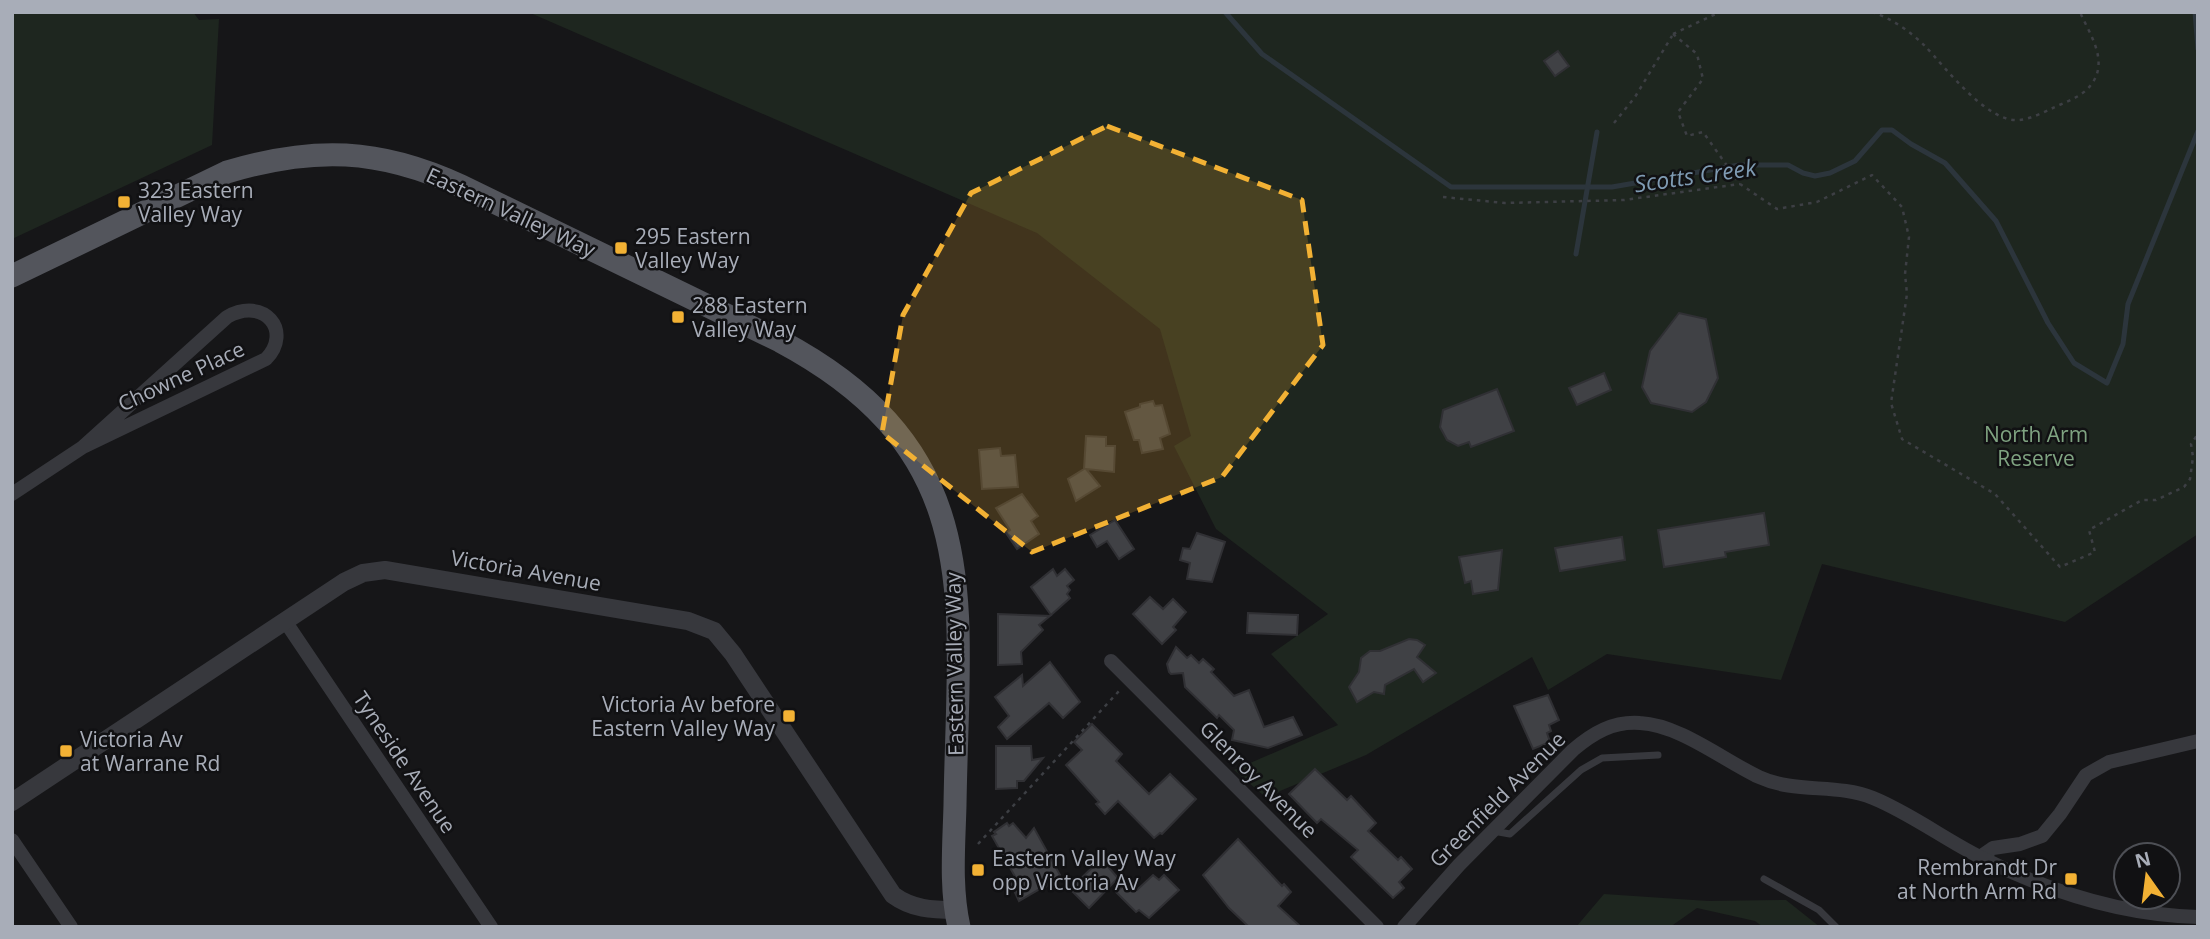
<svg xmlns="http://www.w3.org/2000/svg" width="2210" height="939" font-family="'Open Sans',sans-serif">
  <style>
    .green { fill: #1e261f }
    .lines { fill: none; stroke-linecap: round; stroke-linejoin: round }
    .stream { stroke: #2c353c; stroke-width: 5 }
    .building { fill: #404145; stroke: #303034; stroke-width: 2 }
    .path { stroke: #3d3f44; stroke-width: 2.5; stroke-dasharray: 3.5 5; stroke-linecap: butt }
    .service { stroke: #37383d; stroke-width: 7 }
    .minor { stroke: #37383d; stroke-width: 14 }
    .tertiary { stroke: #37383d; stroke-width: 18 }
    .primary { stroke: #53555c; stroke-width: 23 }
    .marked { fill: #f2b134; fill-opacity: 0.2; stroke: #f2b134; stroke-width: 5; stroke-dasharray: 14 9; stroke-linejoin: round }
    .poi-dot { fill: #f2b134; stroke: #111113; stroke-width: 2.5 }
    .labels { text-anchor: middle; dominant-baseline: central; stroke-width: 5; stroke-linejoin: round; paint-order: stroke }
    .poi-label { font-size: 21px; fill: #a8adb8; stroke: #111113; text-anchor: start }
    .street-label { font-size: 21px; fill: #a8adb8; stroke: #111113 }
    .park-label { font-size: 21px; fill: #7fa381; stroke: #111113 }
    .water-label { font-size: 23px; font-style: italic; fill: #7f9bb3; stroke: #111113 }
  </style>
  <rect width="100%" height="100%" fill="#161618"/>
  <!-- green -->
  <g class="green">
    <path d="M12,12H193L199,20L219,19L212,145L12,239Z"/>
    <path d="M528,12H2198V534L2065,622L1822,564L1781,680L1607,654L1548,690L1532,657L1366,755L1280,791L1269,800L1234,770L1338,725L1271,654L1328,614L1216,529L1174,446L1191,436L1160,329L1037,233Z"/>
    <path d="M1604,894L1708,901L1786,900L1820,927H1763L1755,921L1697,908L1670,927H1576Z"/>
  </g>
  <g class="lines">
    <!-- stream -->
    <g class="stream">
      <path d="M1225,12L1262,54L1451,187H1612L1739,165H1788L1803,173L1815,176L1830,173L1855,161L1882,130H1892L1911,144L1945,163L1996,221L2048,323L2074,363L2107,383L2123,344L2128,304L2198,131"/>
      <path d="M2195,12L2198,49"/>
      <path d="M1576,254L1597,132"/>
    </g>
  </g>
  <!-- building -->
  <g class="building">
    <path d="M1558,51L1569,66L1555,76L1544,61Z"/>
    <path d="M1679,313L1706,319L1718,378L1706,402L1692,412L1651,403L1642,387L1650,351Z"/>
    <path d="M1604,373L1611,390L1577,405L1569,388Z"/>
    <path d="M1497,389L1514,431L1471,447L1469,442L1458,446L1447,440L1440,427L1443,410Z"/>
    <path d="M1153,401L1155,406L1162,405L1170,434L1160,438L1163,449L1142,453L1139,440H1134L1125,412L1140,407V404Z"/>
    <path d="M1086,436L1106,437V446H1115L1114,472L1086,469L1100,486L1076,501L1068,479L1084,469Z"/>
    <path d="M1000,448L1001,456L1015,455L1018,487L982,489L979,450Z"/>
    <path d="M1022,494L1038,516L1031,521L1039,534L1017,549L1006,533L1010,530L996,508Z"/>
    <path d="M1764,513L1769,545L1725,552L1726,557L1664,567L1658,530Z"/>
    <path d="M1115,520L1134,549L1119,559L1107,541L1097,547L1090,535Z"/>
    <path d="M1197,533L1225,542L1212,582L1187,579L1190,563L1180,560L1183,548L1190,549Z"/>
    <path d="M1622,537L1625,560L1560,571L1555,548Z"/>
    <path d="M1502,550L1498,590L1473,594L1471,581L1465,583L1459,557Z"/>
    <path d="M1053,569L1057,576L1065,569L1074,580L1067,586L1070,590L1067,594L1070,598L1051,615L1031,587Z"/>
    <path d="M1150,597L1163,609L1173,599L1186,612L1173,627L1176,630L1162,644L1133,614Z"/>
    <path d="M1248,613L1298,615L1297,635L1247,633Z"/>
    <path d="M998,614L1050,616L1039,625L1043,630L1021,652L1022,664L998,665Z"/>
    <path d="M1409,639L1417,640L1425,645L1417,657L1436,673L1423,682L1414,669L1385,685L1384,694L1374,692L1357,702L1349,687L1359,672L1361,658L1370,651H1380Z"/>
    <path d="M1176,647L1187,658L1191,655L1199,663L1203,659L1214,669L1211,672L1234,696L1249,690L1264,727L1293,717L1302,735L1268,748L1232,740L1234,730L1219,715L1217,718L1185,687L1183,673L1171,674L1169,672L1167,664Z"/>
    <path d="M1050,662L1080,702L1063,718L1049,703L1007,739L998,727L1009,716L995,697L1022,675L1023,686Z"/>
    <path d="M1548,695L1559,720L1549,725L1551,731L1547,733L1550,742L1533,749L1514,706Z"/>
    <path d="M1092,724L1122,754L1116,761L1149,794L1170,774L1196,799L1162,834L1160,833L1154,838L1118,801L1105,814L1096,804L1099,802L1066,765L1082,750L1074,742Z"/>
    <path d="M996,746H1031L1032,760L1043,758L1024,781H1017V788L996,789Z"/>
    <path d="M1315,769L1347,800L1351,796L1376,823L1368,831L1398,860L1401,857L1412,869L1399,882L1404,888L1393,898L1351,857L1358,850L1321,819L1317,823L1289,794Z"/>
    <path d="M1007,823L1009,826L1013,823L1026,838L1034,828L1060,875L1041,891L1040,889L1019,901L1011,884L1017,880L992,836L996,834L994,832Z"/>
    <path d="M1238,839L1282,886L1284,884L1291,892L1278,906L1301,927H1249L1229,908L1203,875Z"/>
    <path d="M1101,859L1118,878L1089,908L1070,889Z"/>
    <path d="M1153,875L1159,880L1164,875L1179,890L1149,918L1139,910L1136,912L1116,892L1128,882L1137,890Z"/>
  </g>
  <g class="lines">
    <!-- path -->
    <g class="path">
      <path d="M1872,12C1891,18 1911,32 1925,46C1945,67 1987,123 2019,120C2031,119 2044,112 2055,107C2070,100 2084,96 2093,82C2108,59 2089,33 2080,12"/>
      <path d="M1673,34L1697,54L1703,79L1678,112L1687,136L1703,132L1740,184L1777,209L1817,202L1872,175L1902,207L1909,237L1905,274L1907,294L1891,403L1902,439L1995,494L2060,567L2095,552L2089,530L2142,500H2156L2184,487L2190,479L2193,457L2191,444L2198,434"/>
      <path d="M1673,34L1720,12"/>
      <path d="M1614,123L1635,97L1672,36"/>
      <path d="M1443,197L1505,203L1624,200L1740,184"/>
      <path d="M978,844L1120,690"/>
    </g>
    <!-- service -->
    <g class="service">
      <path d="M1493,831L1510,834L1581,770L1602,758L1658,755"/>
      <path d="M1764,879L1819,910L1836,927"/>
    </g>
    <!-- minor -->
    <g class="minor">
      <path d="M12,494L83,447L266,359C293,331 264,296 227,317L83,447"/>
      <path d="M285,621L491,927"/>
      <path d="M1111,661L1377,927"/>
      <path d="M12,840L71,927"/>
      <path d="M1980,857L1993,848L2020,844L2042,836L2060,814L2086,775L2109,762L2198,741"/>
      <path d="M1404,927L1459,865L1573,750C1593,733 1613,721 1640,723C1680,725 1723,760 1759,777C1796,794 1836,783 1873,798C1910,813 1944,839 1980,857C2047,891 2122,915 2198,917"/>
    </g>
    <!-- tertiary -->
    <path class="tertiary" d="M12,802L344,582L363,573L385,570L688,621L714,631L733,654L893,895C912,909 932,910 955,910"/>
    <!-- primary -->
    <path class="primary" d="M12,276L227,172C314,146 379,148 461,186L780,341C990,453 958,601 955,805C954,845 950,887 959,927"/>
  </g>
  <!-- marked area -->
  <path class="marked" d="M1107,126L1302,200L1323,345L1222,477L1032,552L882,433L903,315L971,193Z"/>
  <!-- markers -->
  <g class="poi-dot">
    <rect x="117" y="195" width="14" height="14" rx="3.5"/>
    <rect x="614" y="241" width="14" height="14" rx="3.5"/>
    <rect x="671" y="310" width="14" height="14" rx="3.5"/>
    <rect x="782" y="709" width="14" height="14" rx="3.5"/>
    <rect x="59" y="744" width="14" height="14" rx="3.5"/>
    <rect x="971" y="863" width="14" height="14" rx="3.5"/>
    <rect x="2064" y="872" width="14" height="14" rx="3.5"/>
  </g>
  <g class="labels">
    <!-- poi labels -->
    <g class="poi-label">
      <text x="138" y="190">323 Eastern<tspan x="138" dy="24">Valley Way</tspan></text>
      <text x="635" y="236">295 Eastern<tspan x="635" dy="24">Valley Way</tspan></text>
      <text x="692" y="305">288 Eastern<tspan x="692" dy="24">Valley Way</tspan></text>
      <text x="775" y="704" text-anchor="end">Victoria Av before<tspan x="775" dy="24">Eastern Valley Way</tspan></text>
      <text x="80" y="739">Victoria Av<tspan x="80" dy="24">at Warrane Rd</tspan></text>
      <text x="992" y="858">Eastern Valley Way<tspan x="992" dy="24">opp Victoria Av</tspan></text>
      <text x="2057" y="867" text-anchor="end">Rembrandt Dr<tspan x="2057" dy="24">at North Arm Rd</tspan></text>
    </g>
    <!-- street labels -->
    <g class="street-label">
      <text transform="translate(511 212) rotate(25)">Eastern Valley Way</text>
      <text transform="translate(181 376) rotate(-25)">Chowne Place</text>
      <text transform="translate(526 570) rotate(10)">Victoria Avenue</text>
      <text transform="translate(954 664) rotate(-91)">Eastern Valley Way</text>
      <text transform="translate(405 762) rotate(56)">Tyneside Avenue</text>
      <text transform="translate(1259 779) rotate(45)">Glenroy Avenue</text>
      <text transform="translate(1497 799) rotate(-45)">Greenfield Avenue</text>
    </g>
    <!-- park labels -->
    <g class="park-label">
      <text x="2036" y="434">North Arm<tspan x="2036" dy="24">Reserve</tspan></text>
    </g>
    <!-- water labels -->
    <g class="water-label">
      <text transform="translate(1695 175) rotate(-8)">Scotts Creek</text>
    </g>
  </g>
  <!-- border -->
  <rect width="2210" height="939" fill="none" stroke="#a8adb8" stroke-width="28"/>
  <!-- north arrow -->
  <g transform="translate(2147 876) rotate(346)"><circle r="33" fill="#111113" stroke="#4d4f55" stroke-width="2"/>
  <path d="M0-5L12 26L0 18L-12 26Z" fill="#f2b134"/>
  <text y="-10" font-size="19" font-weight="bold" text-anchor="middle" fill="#a8adb8">N</text>
  </g>
</svg>
